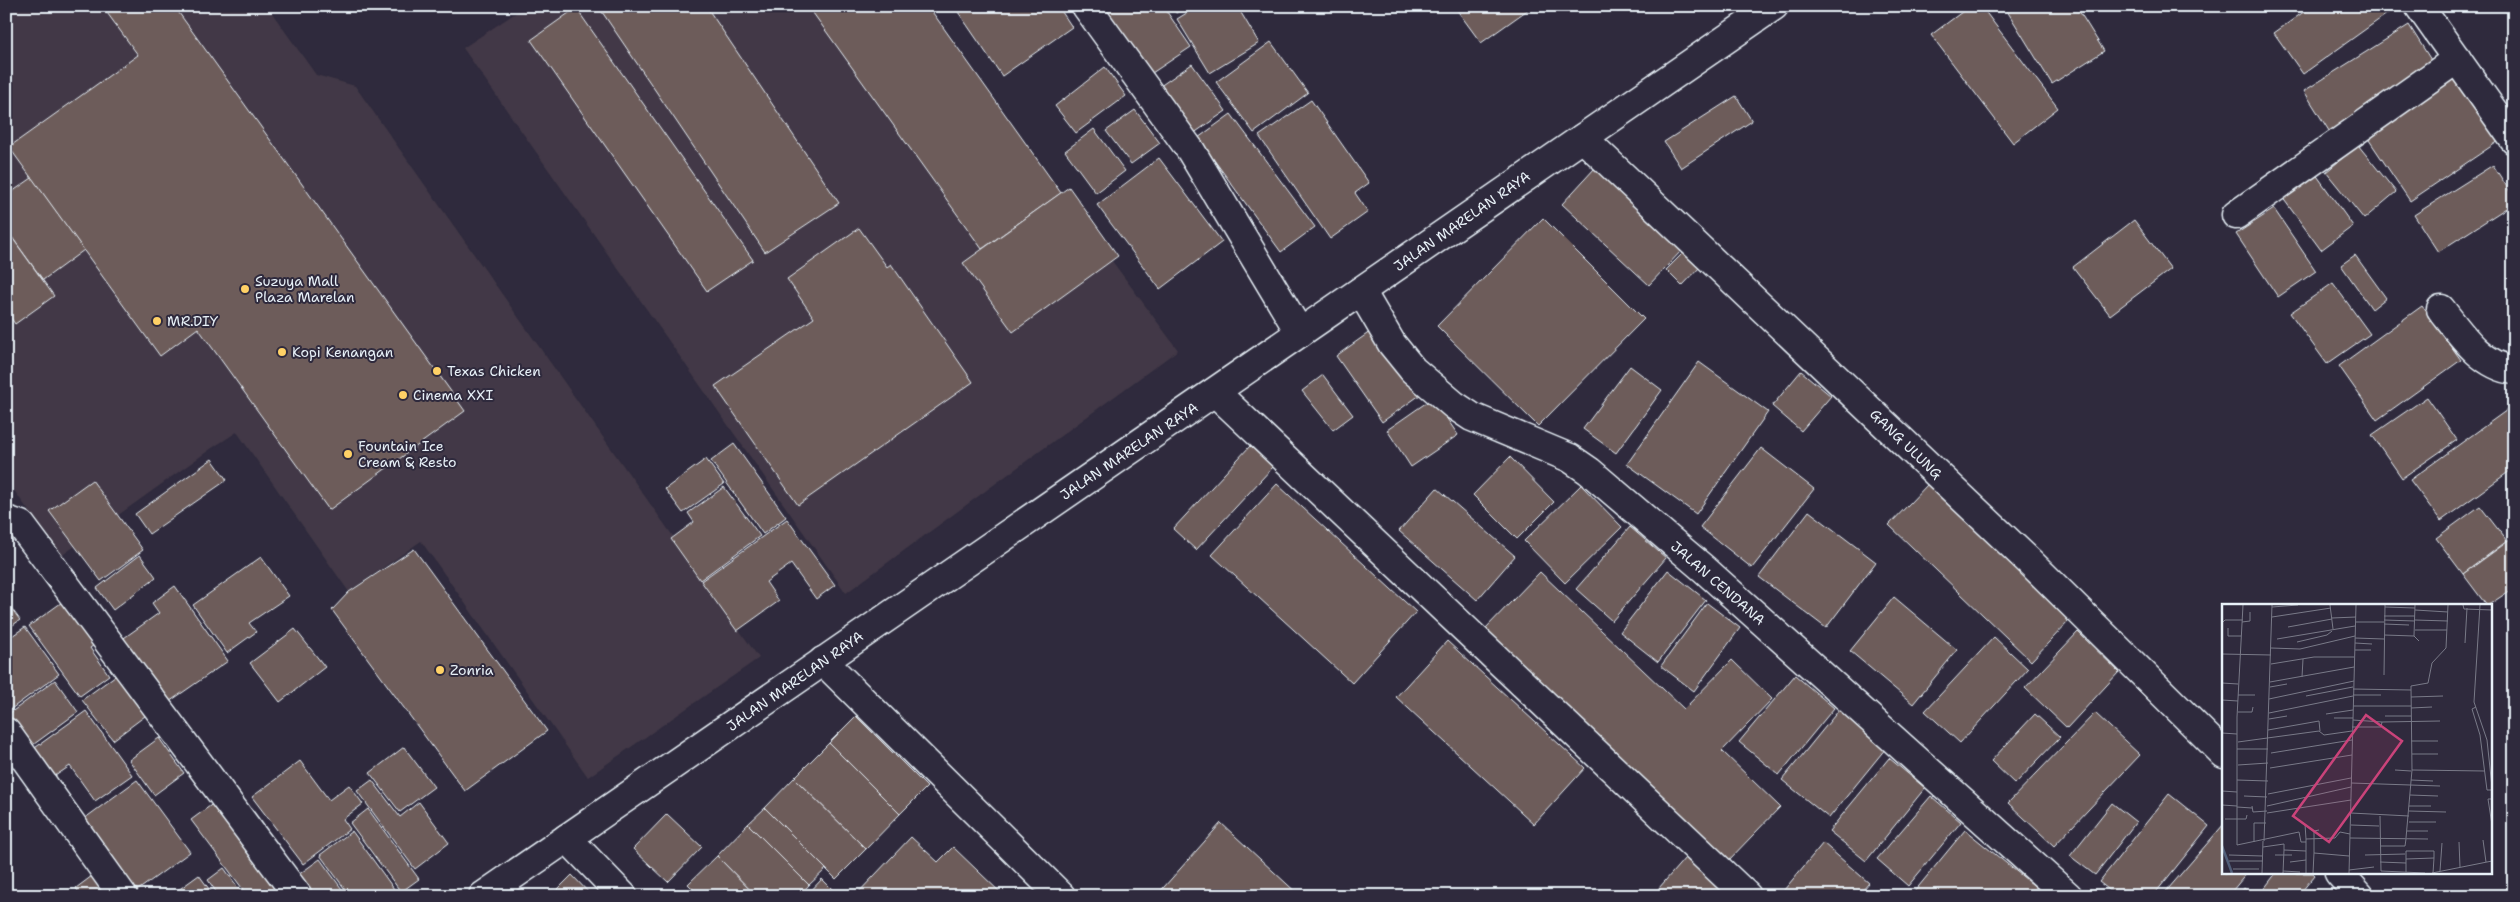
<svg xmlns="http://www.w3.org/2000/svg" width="2520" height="902" font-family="'Shantell Sans',sans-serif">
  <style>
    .built { fill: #423946 }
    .building { fill: #6d5c5a; stroke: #e8f1f8 }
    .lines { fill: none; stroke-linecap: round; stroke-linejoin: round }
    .minor-casing { stroke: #e8f1f8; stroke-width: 31 }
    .primary-casing { stroke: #e8f1f8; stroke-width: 31 }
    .minor { stroke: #2f2a3d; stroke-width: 28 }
    .primary { stroke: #2f2a3d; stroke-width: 28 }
    .poi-dot { fill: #ffd166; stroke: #2f2a3d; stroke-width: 2 }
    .labels { text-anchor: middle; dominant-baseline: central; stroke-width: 4; stroke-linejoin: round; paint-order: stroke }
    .street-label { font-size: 14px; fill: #e8f1f8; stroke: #2f2a3d }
    .poi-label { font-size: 14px; fill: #e8f1f8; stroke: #2f2a3d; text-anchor: start }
    .inset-river { fill: none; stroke: #515f7a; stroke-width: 2.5 }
    .inset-road { fill: none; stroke: #797a88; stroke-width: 1 }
    .view { fill: #ca437a; fill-opacity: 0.15; stroke: #ca437a; stroke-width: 2.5 }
    .inset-edge { fill: none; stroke: #e8f1f8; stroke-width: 2.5 }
  </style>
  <rect width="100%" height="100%" fill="#2f2a3d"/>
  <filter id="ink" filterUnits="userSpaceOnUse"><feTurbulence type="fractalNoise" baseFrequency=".02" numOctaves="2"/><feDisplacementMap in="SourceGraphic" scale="10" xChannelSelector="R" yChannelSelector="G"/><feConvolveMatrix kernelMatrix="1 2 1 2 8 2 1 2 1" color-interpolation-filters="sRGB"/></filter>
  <g filter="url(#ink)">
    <!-- built -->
    <g class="built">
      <path d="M6,6H267L316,75L355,86L759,658L588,777L421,541L349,592L237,432L212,448L61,556L6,479Z"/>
      <path d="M526,6H923L1178,350L846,593L463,48Z"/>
    </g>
    <!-- building -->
    <g class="building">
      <path d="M102,6H174L465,411L329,510L198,328L160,356L9,147L138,55Z"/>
      <path d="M598,6H706L839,203L765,252Z"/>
      <path d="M808,6H928L1061,193L982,249Z"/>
      <path d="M954,6H1058L1072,27L1002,76Z"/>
      <path d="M1102,6H1163L1191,47L1149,75Z"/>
      <path d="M1172,6H1186L1176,13Z"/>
      <path d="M1198,6H1237L1259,43L1210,73L1177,19Z"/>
      <path d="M1454,6H1533L1481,43Z"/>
      <path d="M1970,6H1981L2058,108L2013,143L1931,35Z"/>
      <path d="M2004,6H2076L2104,51L2052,84Z"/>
      <path d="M2312,6H2387L2391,11L2303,74L2274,33Z"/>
      <path d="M576,8L753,260L707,291L531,40Z"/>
      <path d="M2409,25L2436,68L2331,134L2304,91Z"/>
      <path d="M1271,42L1308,93L1254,133L1216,82Z"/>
      <path d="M1192,64L1226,111L1187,138L1153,91Z"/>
      <path d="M1105,67L1126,96L1076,133L1055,106Z"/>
      <path d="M2456,77L2499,141L2410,201L2367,137Z"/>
      <path d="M1736,96L1752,121L1681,168L1664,142Z"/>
      <path d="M1311,100L1369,183L1355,193L1368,212L1330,239L1259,136Z"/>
      <path d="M1135,110L1160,143L1131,164L1106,131Z"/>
      <path d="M1231,114L1315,227L1281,252L1198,138Z"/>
      <path d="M1094,129L1125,171L1096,193L1065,151Z"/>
      <path d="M2358,145L2396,192L2364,219L2326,172Z"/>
      <path d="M1159,158L1222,242L1160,289L1097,205Z"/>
      <path d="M2493,165L2514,198V203L2438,252L2414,215Z"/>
      <path d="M1595,168L1682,250L1649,285L1562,204Z"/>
      <path d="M2315,173L2353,226L2321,250L2282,197Z"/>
      <path d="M32,178L84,250L43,280L6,229V196Z"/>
      <path d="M1069,187L1118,256L1013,332L963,263Z"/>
      <path d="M2274,209L2316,271L2278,297L2236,234Z"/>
      <path d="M1543,218L1644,319L1538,426L1437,326Z"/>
      <path d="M2134,220L2171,269L2110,315L2073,267Z"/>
      <path d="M859,228L887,267L891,264L973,382L798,505L715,386L814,318L787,279Z"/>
      <path d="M6,229L54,296L15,324L6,311Z"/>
      <path d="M1686,250L1702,265L1682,286L1666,270Z"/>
      <path d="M2355,255L2386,298L2372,309L2341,265Z"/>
      <path d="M2333,283L2370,334L2327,364L2290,313Z"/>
      <path d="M2422,306L2461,360L2377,420L2339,366Z"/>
      <path d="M1374,329L1420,395L1382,422L1336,356Z"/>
      <path d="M1699,362L1768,412L1696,514L1627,464Z"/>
      <path d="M1630,366L1662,390L1616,453L1583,429Z"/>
      <path d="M1801,371L1831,396L1801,431L1772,406Z"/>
      <path d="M1323,375L1353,415L1333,430L1302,391Z"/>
      <path d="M2427,397L2457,440L2402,478L2372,435Z"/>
      <path d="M1433,398L1458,435L1411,467L1387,430Z"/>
      <path d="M2514,405V468L2441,521L2410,480Z"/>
      <path d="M734,444L786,517L763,534L711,461Z"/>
      <path d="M1250,446L1273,467L1196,550L1173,529Z"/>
      <path d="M1761,448L1814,489L1752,568L1700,527Z"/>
      <path d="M1510,457L1554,502L1517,539L1473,495Z"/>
      <path d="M212,459L227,480L149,534L135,514Z"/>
      <path d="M706,459L724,484L683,513L665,489Z"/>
      <path d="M92,480L143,550L101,581L49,511Z"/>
      <path d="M1277,484L1416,612L1352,683L1212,555Z"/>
      <path d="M1928,484L2070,620L2031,661L1889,525Z"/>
      <path d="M1581,485L1622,527L1565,583L1524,541Z"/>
      <path d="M724,487L760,536L700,580L671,539L694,522L688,513Z"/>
      <path d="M1437,488L1515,556L1477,600L1399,531Z"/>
      <path d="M2480,506L2507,541L2463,574L2436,538Z"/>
      <path d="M1809,511L1876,562L1826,628L1759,577Z"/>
      <path d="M787,519L835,585L816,599L791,564L766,582L779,601L737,631L701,581Z"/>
      <path d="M1630,527L1666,558L1612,621L1576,589Z"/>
      <path d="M2514,537V588L2487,606L2463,574Z"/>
      <path d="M414,549L547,731L465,791L332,610L349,592Z"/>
      <path d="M140,555L156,577L113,610L97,588Z"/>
      <path d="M261,557L289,596L249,623L256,632L227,653L193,605Z"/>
      <path d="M1668,570L1706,600L1658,662L1620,632Z"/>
      <path d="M1540,572L1684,709L1732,660L1772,699L1722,751L1780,807L1727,862L1484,630Z"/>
      <path d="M175,586L228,661L166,704L121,640L159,613L152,603Z"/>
      <path d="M1894,597L1957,650L1913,704L1850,651Z"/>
      <path d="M65,600L97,643L90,648L109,675L80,696L29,626Z"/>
      <path d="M6,601L20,620L6,630Z"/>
      <path d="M1707,603L1740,628L1694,691L1661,666Z"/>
      <path d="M25,627L59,674L11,709L6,703V640Z"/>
      <path d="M295,629L325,667L280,702L250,663Z"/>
      <path d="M2078,632L2119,672L2067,728L2025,688Z"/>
      <path d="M1994,637L2028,669L1960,743L1925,711Z"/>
      <path d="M1447,641L1585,768L1534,824L1396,697Z"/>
      <path d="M123,670L153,710L113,740L82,700Z"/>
      <path d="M1795,675L1834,708L1779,775L1739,742Z"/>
      <path d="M55,680L78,712L30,747L6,716Z"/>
      <path d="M1839,710L1886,748L1829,818L1782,780Z"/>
      <path d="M86,711L132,775L95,801L70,766L52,778L32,750Z"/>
      <path d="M2095,713L2140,755L2054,846L2008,803Z"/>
      <path d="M2035,714L2060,737L2015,784L1991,761Z"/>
      <path d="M856,716L927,787L900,814L829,743Z"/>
      <path d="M159,738L184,773L154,795L129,760Z"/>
      <path d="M829,743L900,814L866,849L794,778Z"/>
      <path d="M404,747L434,787L400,812L370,773Z"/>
      <path d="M1889,758L1925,788L1866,861L1829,831Z"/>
      <path d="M300,761L329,800L349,785L363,804L343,819L350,829L303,864L252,797Z"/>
      <path d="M794,778L866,849L836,879L765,808Z"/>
      <path d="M137,780L190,852L134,893L81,821Z"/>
      <path d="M372,780L400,817L419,802L449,843L415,869L357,791Z"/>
      <path d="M2169,794L2209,826L2153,896H2117L2099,882Z"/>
      <path d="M1931,796L1961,822L1908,886L1877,859Z"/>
      <path d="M222,797L290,888L280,896H248L191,820Z"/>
      <path d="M2112,803L2136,822L2095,875L2070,856Z"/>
      <path d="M765,808L826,869L809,885L748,824Z"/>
      <path d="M368,809L419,879L401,892L350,823Z"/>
      <path d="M667,814L702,847L668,882L633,849Z"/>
      <path d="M1221,823L1300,896H1156Z"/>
      <path d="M748,824L809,885L799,896H756L717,856Z"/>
      <path d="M2224,824V873H2247L2228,896H2162Z"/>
      <path d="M1965,830L2037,888L2031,896H1918L1914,892Z"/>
      <path d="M352,831L394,889L385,896H350L320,855Z"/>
      <path d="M911,837L938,862L953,847L1004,896H855Z"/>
      <path d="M1823,843L1869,883L1858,896H1779Z"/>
      <path d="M717,856L756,896H700L688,884Z"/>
      <path d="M1685,858L1720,889L1713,896H1652Z"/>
      <path d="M320,859L347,896H313L298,875Z"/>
      <path d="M224,868L244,896H219L208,880Z"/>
      <path d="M2276,873H2313L2315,875L2298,896H2265L2261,893Z"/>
      <path d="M199,875L214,896H170Z"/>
      <path d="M572,875L592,896H551Z"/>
      <path d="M92,876L106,896H81L76,888Z"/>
      <path d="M822,879L839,896H806Z"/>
      <path d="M2244,888L2253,896H2238Z"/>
    </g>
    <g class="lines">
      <defs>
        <g id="minor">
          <path d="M1086,6L1191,151L1300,333"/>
          <path d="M2419,6L2514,140"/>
          <path d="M1583,138L2031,563L2224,754"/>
          <path d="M2236,215L2457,59"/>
          <path d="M1361,291L1392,344L1413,370L1454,405L1472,417L1570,458L1589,471L1704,569L2068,896"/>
          <path d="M2441,309C2460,333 2481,366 2514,370"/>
          <path d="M1215,392L1747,896"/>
          <path d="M6,520L21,525L298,896"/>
          <path d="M823,661L1061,896"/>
          <path d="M6,732L123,896"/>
          <path d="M567,838L623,896"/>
          <path d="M2339,873L2360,896"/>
        </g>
        <path id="primary" d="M483,896L1774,6"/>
      </defs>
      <!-- minor casing -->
      <use href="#minor" class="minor-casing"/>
      <!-- primary casing -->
      <use href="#primary" class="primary-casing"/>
      <!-- minor -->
      <use href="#minor" class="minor"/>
      <!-- primary -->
      <use href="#primary" class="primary"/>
    </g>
  </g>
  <!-- markers -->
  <g class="poi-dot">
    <circle cx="245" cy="289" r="5"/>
    <circle cx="157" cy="321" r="5"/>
    <circle cx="282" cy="352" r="5"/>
    <circle cx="437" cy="371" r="5"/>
    <circle cx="403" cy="395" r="5"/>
    <circle cx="348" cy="454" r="5"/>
    <circle cx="440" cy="670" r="5"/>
  </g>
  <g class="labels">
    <!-- street labels -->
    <g class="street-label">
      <text transform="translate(1462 221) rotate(-35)">JALAN MARELAN RAYA</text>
      <text transform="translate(1906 444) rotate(44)">GANG ULUNG</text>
      <text transform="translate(1129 451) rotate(-34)">JALAN MARELAN RAYA</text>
      <text transform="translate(1718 583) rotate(41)">JALAN CENDANA</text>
      <text transform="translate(795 681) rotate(-35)">JALAN MARELAN RAYA</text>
    </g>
    <!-- poi labels -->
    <g class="poi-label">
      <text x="255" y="281">Suzuya Mall<tspan x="255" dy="16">Plaza Marelan</tspan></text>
      <text x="167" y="321">MR.DIY</text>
      <text x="292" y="352">Kopi Kenangan</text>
      <text x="447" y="371">Texas Chicken</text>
      <text x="413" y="395">Cinema XXI</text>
      <text x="358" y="446">Fountain Ice<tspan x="358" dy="16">Cream &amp; Resto</tspan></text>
      <text x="450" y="670">Zonria</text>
    </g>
  </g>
  <!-- overview -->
  <g transform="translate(2222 604)">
    <rect width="270" height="270" fill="#2f2a3d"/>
    <path class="inset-river" d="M0,242L10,269"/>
    <path class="inset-road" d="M21,1L15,113V241L77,228L79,238H84M108,1L111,25M241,1L242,5L270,6M258,1L252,98L265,136L270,183M50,3L76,1M163,3L193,4M193,6L226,8M162,12H193M50,13L109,4M110,14L134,13M162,16L193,17M193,16L226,17M20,18L28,17V8M134,18H162M0,19L3,16H21M162,20L187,21M66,23L110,15M6,24V32H19M193,26H225M162,31L192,32L197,37M192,32L193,1M133,34L162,35M55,35L133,22M75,38L105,31L110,27M133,39L150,40M243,39L245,4M49,44L78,45L133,32M133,46H149M0,50L49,51M49,60L92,53H132M162,71L163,1M80,73L81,55M48,78L132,63M0,79L16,80M48,83L65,80M131,85L189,86M16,91H33M131,91H159M84,92L131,83M189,93L221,92M47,95L132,77M0,96L16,97M131,102H189M254,103L250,105L258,131L265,186H270M189,104L210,103M16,108H30L31,103M47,109L131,92M104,110L131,106M163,112H189M112,114H131M47,115L65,112M131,116L160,118M130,123H159L160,118L218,117M46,126L97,117L98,127M0,129L15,130M189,137H216M16,138L97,127L102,131L130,127M15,145H46M49,149L130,136M190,150H216M16,161L46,159M48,164L130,151M173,166L189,167M190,166L263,167M15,176L46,177M189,176L211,177M129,179L218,182M0,187L15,188M46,190L129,174M188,191L216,192M22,192L45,193M270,195H266L270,221M0,201L15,202M30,202L31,208L45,207M45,202L129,183M187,202H209M15,203L30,204M0,205V187M187,207L224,208M45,209L129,196M129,209L187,212M158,212L159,267L203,269M3,215H24L25,211M187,218H214M83,220L84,235M129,221L157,222M185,227H206M128,234L206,235M184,234L190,166L189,82L206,79L210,59L224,44L226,1M261,236L264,258M42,237L50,1M32,238V219H44M237,238L238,263M158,242H183L184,235M41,243L62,240V246M92,249V227L97,226M7,251L41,252M53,251H70M143,251L183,250M184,255L212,254L211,269M7,257H41M68,258L84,256M158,258L184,259M11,265H37M127,266L152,263M61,267L78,268M218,267L220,239M184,268V247H212V254M40,269L41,237M61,269L62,246L84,247M84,269V235L113,234L118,228L128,230M91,269L92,249L127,252M127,269L134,1M210,269L270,257"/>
    <path class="view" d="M144,111L180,137L107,238L71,212Z"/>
    <rect width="270" height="270" class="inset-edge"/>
  </g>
  <!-- margin -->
  <rect width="2520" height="902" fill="none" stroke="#2f2a3d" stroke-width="25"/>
  <rect x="12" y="12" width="2495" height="877" fill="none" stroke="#e8f1f8" stroke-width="2" filter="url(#ink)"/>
</svg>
